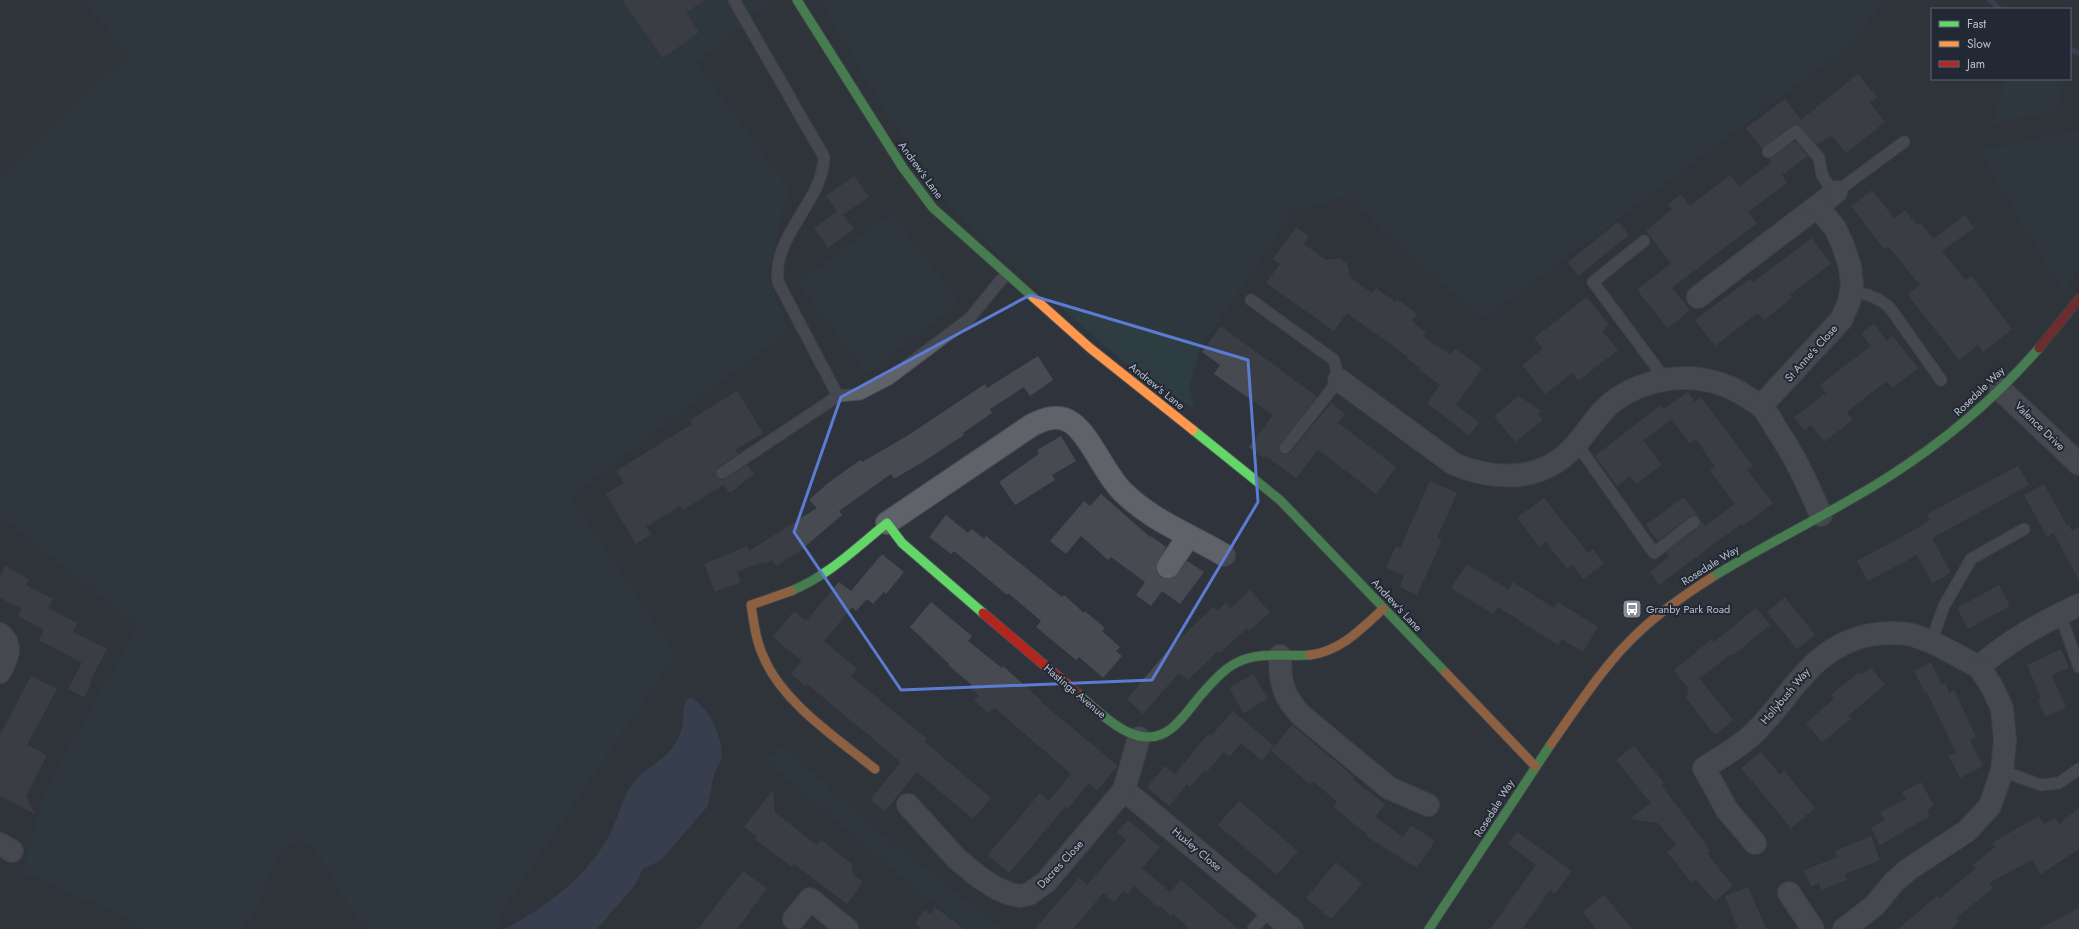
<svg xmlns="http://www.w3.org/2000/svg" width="2079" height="929" font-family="Jost,sans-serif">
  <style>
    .green { fill: #2d3d41 }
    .water { fill: #414d65 }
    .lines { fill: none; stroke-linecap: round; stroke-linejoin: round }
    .stream { stroke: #414d65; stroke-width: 6 }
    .building { fill: #474a51 }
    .lane-casing { stroke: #4c4f55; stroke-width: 13 }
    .street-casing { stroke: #4c4f55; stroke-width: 24 }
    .fast-casing { stroke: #4c4f55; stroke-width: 11 }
    .slow-casing { stroke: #4c4f55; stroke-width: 11 }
    .jam-casing { stroke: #4c4f55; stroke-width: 11 }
    .lane { stroke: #5f6268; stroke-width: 11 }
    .street { stroke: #5f6268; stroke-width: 22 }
    .fast { stroke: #63d668; stroke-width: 9 }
    .slow { stroke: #ff974d; stroke-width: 9 }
    .jam { stroke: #b3261e; stroke-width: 9 }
    .marked { fill: none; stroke: #5c7bd2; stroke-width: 3; stroke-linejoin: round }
    .labels { text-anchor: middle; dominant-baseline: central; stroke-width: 4; stroke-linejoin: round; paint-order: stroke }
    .street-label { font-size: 11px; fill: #babfca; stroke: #222935 }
    .poi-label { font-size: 11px; fill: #babfca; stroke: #222935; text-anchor: start }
  </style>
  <rect width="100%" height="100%" fill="#2f333b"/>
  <!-- green -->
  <g class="green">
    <path d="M83,0H772L697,63L788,188L768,275L789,330L570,497L675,654L502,911L497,929H370L354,914L315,849L305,841H296C263,860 268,905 240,929H144L113,911L22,872L43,798L62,759L138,627L0,516V178L128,54Z"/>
    <path d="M820,0H1886L1844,50L1484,319L1440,282L1351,201L1341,198L1293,212L1201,347L1189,386L1194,409L1127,365L977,235L944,201L872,89Z"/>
    <path d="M2005,79H2052L2064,82L2055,111L1992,124Z"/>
    <path d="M2079,130V265L2064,292L1979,151Z"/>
    <path d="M891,213L959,303L867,373L798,283Z"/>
    <path d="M783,746L869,824L1002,929H966L904,879L765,760Z"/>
  </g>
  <!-- water -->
  <path class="water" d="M691,698C708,706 725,740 721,759C720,763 717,766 716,770C711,782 711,795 707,807L661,860L643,869L635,885L597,929H505C547,906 589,876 611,832C619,815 623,796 634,782C648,765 669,759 679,737C685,725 681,711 687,699Z"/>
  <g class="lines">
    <!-- stream -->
    <g class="stream">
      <path d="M1990,0L1999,9"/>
      <path d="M2070,49L2079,53"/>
    </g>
  </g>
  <!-- building -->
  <g class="building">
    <path d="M622,0H704L686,13L699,32L663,58Z"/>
    <path d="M1858,74L1877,97L1870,103L1885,122L1846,153L1831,135L1817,145L1798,124L1792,125L1762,149L1746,128L1785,99L1801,120Z"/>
    <path d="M1795,141L1808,156L1782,175L1787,183L1748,212L1757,223L1672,288L1690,310L1668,328L1637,290L1671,263L1646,231L1672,209L1668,205L1681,194L1690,206L1730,175L1739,186L1772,162L1769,159Z"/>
    <path d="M854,176L869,197L843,215L854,229L828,248L814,228L837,211L826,196Z"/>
    <path d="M1872,190L1894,218L1905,210L1916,224H1922L1933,239L1965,215L1974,228L1942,251L1965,280L1971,276L2012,329L1983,352L1978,345L1959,360L1908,295L1920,285L1888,246L1884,249L1851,206Z"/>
    <path d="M1618,222L1629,235L1578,276L1568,262Z"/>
    <path d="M1296,227L1309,237L1304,244L1326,260L1340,258L1347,264L1350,277L1372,293L1376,288L1395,302L1397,299L1417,314L1412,321L1426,332L1423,336L1450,355L1455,349L1482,368L1456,405L1479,422L1469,436L1427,403L1440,385L1419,369L1420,368L1407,359L1408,357L1347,313L1334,331L1266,283L1280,264L1273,259Z"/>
    <path d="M1812,238L1831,264L1790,295L1792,298L1764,320L1758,313L1715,346L1695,320L1750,279L1753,282Z"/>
    <path d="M1587,297L1609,325L1602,331L1618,350L1578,381L1572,373L1545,394L1522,365L1543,349L1534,338Z"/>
    <path d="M1874,324L1887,341L1893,336L1918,368L1893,388L1887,381L1868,395L1847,412L1853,420L1824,442L1811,425L1804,430L1794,417L1826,393L1820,385L1871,346L1861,333Z"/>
    <path d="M1221,326L1317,397L1280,444L1278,447L1280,453L1284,455L1290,453L1331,403L1345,414L1338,423L1396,467L1376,494L1318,450L1296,478L1265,455L1263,458L1249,447L1273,415L1214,374L1220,365L1202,352Z"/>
    <path d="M1038,356L1053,380L1030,396L1024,387L990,409L992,413L963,433L964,435L926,460L894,479L891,474L839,511L842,515L800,551L776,566L772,560L765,564L763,562L737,572L741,582L715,592L704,564L747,546L749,551L779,532L817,508L809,500L828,483L860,460L862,462L907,436L985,384L987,388Z"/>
    <path d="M737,391L763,433L735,450L738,454L718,467L715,474L719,479L723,480L747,465L754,474L730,493L723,485L683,510L680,506L646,527L651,534L636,544L606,494L624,483L616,471L692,424L690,420Z"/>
    <path d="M1688,392L1695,402L1701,397L1753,466L1747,470L1773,503L1743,526L1741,524L1659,585L1650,572L1669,557L1666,552L1698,528L1701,524L1700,519L1705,526L1735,504L1710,471L1715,467L1696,439L1690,443L1671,420L1643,440L1662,465L1636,484L1630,476L1617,486L1595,456L1661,405L1664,409Z"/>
    <path d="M1519,396L1541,411L1538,414L1543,420L1515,442L1494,416Z"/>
    <path d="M1061,436L1076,461L1052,475L1055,480L1015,505L999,482L1039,454L1037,450Z"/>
    <path d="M2018,466L2029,485L1932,538L1951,573L1932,583L1917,555L1868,581L1857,561L1925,524L1926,526L1924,523L1930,520L1927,514Z"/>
    <path d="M1430,481L1457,493L1437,538L1442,540L1417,595L1400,587L1404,576L1386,568L1396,546L1400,548Z"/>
    <path d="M2044,484L2067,526L2069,525L2072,531L2079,527V580L2054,534L2063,528L2047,537L2024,495Z"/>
    <path d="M1101,494L1150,537L1151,536L1166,547L1156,566L1157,572L1161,577L1167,579L1174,578L1187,561L1204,572L1180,604L1162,591L1151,606L1136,595L1145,582L1111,557L1108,560L1081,536L1066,554L1050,541L1084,501L1090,506Z"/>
    <path d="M1684,497L1699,517L1693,515L1690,516L1658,541L1646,525Z"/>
    <path d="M1544,498L1588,553L1593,549L1604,563L1583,579L1572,565L1567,569L1546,542L1539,547L1517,518Z"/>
    <path d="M946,515L968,533L972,529L984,539L986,536L1062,597L1064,595L1084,613L1085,611L1105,628L1102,631L1120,647L1116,651L1122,656L1103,678L1079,657L1076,660L1036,627L1041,621L1008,593L1007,595L954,551L951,554L929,537Z"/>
    <path d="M882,554L904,572L886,594L884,592L873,604L867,599L856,611L852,607L824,641L857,669L851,676L927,739L925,742L991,798L973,819L917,772L885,811L870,800L901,762L807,684L805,686L791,674L802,661L773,637L794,611L806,621L839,582L851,591Z"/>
    <path d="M1467,564L1509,590L1513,582L1554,608L1558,602L1598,627L1583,652L1562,639L1558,645L1498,607L1493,614L1451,588Z"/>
    <path d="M5,566L29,579L26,585L53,599L48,608L77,623L73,632L107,649L90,681L92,682L84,697L68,689L82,663L39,640L44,630L18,616L22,609L0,598V576Z"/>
    <path d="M1999,585L2010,606L1968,629L1957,608Z"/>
    <path d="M1250,590L1270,612L1249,631L1247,628L1220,653L1218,651L1188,680L1179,673L1143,714L1127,699L1169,649L1213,607L1217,611L1226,603L1231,608Z"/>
    <path d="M1785,597L1815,635L1797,649L1767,612Z"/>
    <path d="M931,602L972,636L968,641L1002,668L1003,666L1042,701L1041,702L1118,766L1097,790L1089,783L1067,809L1065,807L1009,873L988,855L1040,793L1049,801L1071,774L994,707L989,713L974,701L979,695L970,688L972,685L948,665L949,664L910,627Z"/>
    <path d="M1756,608L1770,625L1732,656L1731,654L1699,678L1733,720L1715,735L1685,697L1689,694L1686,690L1691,685L1688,688L1674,670L1712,639L1714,642Z"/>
    <path d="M2061,649L2069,668L2052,675L2066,708L2045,717L2038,700L2041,698L2027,665Z"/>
    <path d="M1931,662L1942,685L1945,683L1949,693L1954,690L1976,737L1970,740L1983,766L1960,778L1949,756L1956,753L1927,692L1925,693L1914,671Z"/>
    <path d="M1871,668L1885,685L1848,716L1851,719L1822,742L1806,723L1834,699L1831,695L1859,672L1862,675Z"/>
    <path d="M1253,674L1268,698L1244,713L1229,688Z"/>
    <path d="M31,676L57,689L27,745L47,755L26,796L35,814L0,796V735Z"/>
    <path d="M1233,711L1274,746L1262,761L1241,743L1230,757L1224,752L1206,773L1204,771L1190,787L1187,784L1169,806L1147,787L1165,766L1175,774L1208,734L1211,736Z"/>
    <path d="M1292,725L1354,777L1352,779L1385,804L1375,817L1403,837L1411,825L1435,841L1417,868L1366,836L1367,834L1333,807L1337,802L1313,781L1310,784L1271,751Z"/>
    <path d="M1634,746L1664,783L1661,785L1710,850L1707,853L1733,886L1715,901L1695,879L1691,882L1667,852L1676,845L1658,823L1630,819L1651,803L1616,760Z"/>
    <path d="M1761,752L1780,775L1784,771L1815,808L1791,828L1741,768Z"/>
    <path d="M1921,782L1934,806L1927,810L1930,816L1880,845L1871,828L1885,820L1880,812L1906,799L1902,792Z"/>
    <path d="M773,790L775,813L817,845L821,840L852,864V873L863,882L847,904L794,864L792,867L755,839L757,837L744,827Z"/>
    <path d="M1239,801L1298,851L1277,875L1218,825Z"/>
    <path d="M2079,808V849L2041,874L2032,860L1989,883L1993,888L1956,918L1959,922L1951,929H1898L1937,896L1940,898L1976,868L1973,865L1995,847L1992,843L2039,816L2044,824L2056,818L2059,824Z"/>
    <path d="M1128,820L1160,847L1142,868L1170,892L1181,880L1238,929H1190L1173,914L1171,916L1160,906L1159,908L1134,886L1128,894L1123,891L1114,902L1103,893L1073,929H1035L1079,878L1087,885L1126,840L1117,832Z"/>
    <path d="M1517,832L1572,871L1555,894L1550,890L1522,929H1490L1536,865L1508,844Z"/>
    <path d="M1871,836L1880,860L1845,874L1847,880L1822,890L1819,883L1811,886L1804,870L1838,857L1835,851Z"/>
    <path d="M1336,862L1362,884L1331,919L1306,898Z"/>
    <path d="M743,871L767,889L737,929H698Z"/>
    <path d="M1748,887L1766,929H1738L1725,896Z"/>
    <path d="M1604,895L1632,929H1596L1583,912Z"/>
    <path d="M935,907L964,929H919L920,927L915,923L925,910L931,914Z"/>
    <path d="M2079,908V929H2039Z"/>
  </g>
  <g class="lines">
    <defs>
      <g id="lane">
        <path d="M734,0L824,157C823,202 772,235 778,282L838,396L860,394L889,379L969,319L1006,274"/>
        <path d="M1768,152L1796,131L1819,158L1822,175L1834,194"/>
        <path d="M1836,192L1904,142"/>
        <path d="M1644,241L1593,282L1665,379"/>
        <path d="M1851,291C1867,294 1878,297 1890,308L1941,380"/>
        <path d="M1251,300L1334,360L1339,380L1285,448"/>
        <path d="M1577,444L1654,553L1694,522"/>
        <path d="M722,473L838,396"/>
        <path d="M2060,614L2079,667"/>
        <path d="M1931,642L1944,606L1971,559L2024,529"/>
        <path d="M2002,771L2041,785L2059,783L2079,769"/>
        <path d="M1253,929L1269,910"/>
      </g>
      <g id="street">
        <path d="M1698,297L1836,192"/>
        <path d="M1339,380L1454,464C1498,482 1546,482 1578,442C1591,427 1601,409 1618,398C1657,373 1705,371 1744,395C1749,399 1757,402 1762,407C1767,412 1771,420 1775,427C1795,456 1807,483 1821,515"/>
        <path d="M2000,389L2079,464"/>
        <path d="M1761,406L1841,320L1849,302L1852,285L1850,267L1843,245L1835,228L1818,207"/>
        <path d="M887,523L1032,425C1046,418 1059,414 1072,423C1090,435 1105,475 1123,492C1152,521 1189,534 1224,555"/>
        <path d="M1168,567L1188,537"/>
        <path d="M0,634C14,646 7,658 0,672"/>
        <path d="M1280,656C1280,682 1283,697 1302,716L1389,788L1428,805"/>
        <path d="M1124,790L1292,929"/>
        <path d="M908,805L957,859L979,877L996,888L1010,894L1020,896L1029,894L1046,882L1124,790L1139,738"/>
        <path d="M1755,843L1727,810L1704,768C1721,757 1740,747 1754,733C1793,695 1810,648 1869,635C1881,633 1894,632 1908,634C1933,640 1956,655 1979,667C2012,638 2040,624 2079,605"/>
        <path d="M0,844L12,851"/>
        <path d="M1789,893L1813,929"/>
        <path d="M794,919L810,899L847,929"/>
        <path d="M1844,929L1874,906L1894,882L1909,869L1967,831L1990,806L2002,771L2005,740L2002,708L1991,685L1979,667"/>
      </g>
      <g id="fast">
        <path d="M797,0L903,168L933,208L1034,298"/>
        <path d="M1193,430L1280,500L1446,673"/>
        <path d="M1711,578C1767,543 1828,515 1885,479C1942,443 1995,399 2039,348"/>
        <path d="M791,591C828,576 856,548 887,523L902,543L983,613"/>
        <path d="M1076,692C1100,712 1138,756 1172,728C1183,719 1191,707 1200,696C1211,684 1223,669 1238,662C1260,651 1287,657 1310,655"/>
        <path d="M1429,929L1551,744"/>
      </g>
      <g id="slow">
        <path d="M1034,298L1090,348L1193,430"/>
        <path d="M791,591L751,605C754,623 756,642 764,658C783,703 838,739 875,769"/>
        <path d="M1310,655C1341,651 1361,629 1383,609"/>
        <path d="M1446,673L1535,766"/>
        <path d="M1551,744C1578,706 1605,663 1640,631C1661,611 1686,594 1711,578"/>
      </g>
      <g id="jam">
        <path d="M2039,348L2079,299"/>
        <path d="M983,613L1076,692"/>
      </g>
    </defs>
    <!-- lane casing -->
    <use href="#lane" class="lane-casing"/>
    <!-- street casing -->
    <use href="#street" class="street-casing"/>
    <!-- fast casing -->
    <use href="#fast" class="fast-casing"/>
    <!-- slow casing -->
    <use href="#slow" class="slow-casing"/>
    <!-- jam casing -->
    <use href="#jam" class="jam-casing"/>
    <!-- lane -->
    <use href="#lane" class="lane"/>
    <!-- street -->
    <use href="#street" class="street"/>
    <!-- fast -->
    <use href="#fast" class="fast"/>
    <!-- slow -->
    <use href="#slow" class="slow"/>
    <!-- jam -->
    <use href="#jam" class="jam"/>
  </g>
  <!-- marked area -->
  <path d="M0 0H2079V929H0ZM1030,295L1248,360L1258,502L1152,680L901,690L794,532L841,397Z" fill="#2f333b" fill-opacity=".55" fill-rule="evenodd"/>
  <path class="marked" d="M1030,295L1248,360L1258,502L1152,680L901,690L794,532L841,397Z"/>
  <!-- icons -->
  <defs>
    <symbol id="bus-square" viewBox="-11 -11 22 22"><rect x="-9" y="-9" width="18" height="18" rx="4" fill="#898e98" stroke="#222935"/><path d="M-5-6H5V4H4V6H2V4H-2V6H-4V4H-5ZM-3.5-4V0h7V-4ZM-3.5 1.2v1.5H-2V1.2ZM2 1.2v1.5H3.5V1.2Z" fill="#fff"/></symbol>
  </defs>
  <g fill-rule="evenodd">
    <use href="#bus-square" x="1621" y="598" width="22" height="22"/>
  </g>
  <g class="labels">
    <!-- street labels -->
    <g class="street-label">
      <text transform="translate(921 170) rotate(54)">Andrew's Lane</text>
      <text transform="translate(1811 353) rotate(-48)">St Anne's Close</text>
      <text transform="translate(1157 386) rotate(39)">Andrew's Lane</text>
      <text transform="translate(1979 391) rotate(-44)">Rosedale Way</text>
      <text transform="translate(2040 426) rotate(44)">Valence Drive</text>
      <text transform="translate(1710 565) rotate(-32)">Rosedale Way</text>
      <text transform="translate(1397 605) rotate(47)">Andrew's Lane</text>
      <text transform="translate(1075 691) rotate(40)">Hastings Avenue</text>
      <text transform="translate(1785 696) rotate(-50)">Hollybush Way</text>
      <text transform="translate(1494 808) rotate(-58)">Rosedale Way</text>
      <text transform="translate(1197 849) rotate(40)">Huxley Close</text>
      <text transform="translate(1060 864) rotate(-47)">Dacres Close</text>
    </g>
    <!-- poi labels -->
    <g class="poi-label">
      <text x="1646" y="609">Granby Park Road</text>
    </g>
  </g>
  <!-- legend -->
  <rect x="1931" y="8" width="140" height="72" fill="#222935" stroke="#5f6571"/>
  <rect x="1939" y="21" width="20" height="6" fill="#63d668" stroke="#5f6571"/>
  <text x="1967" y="28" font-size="12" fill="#babfca">Fast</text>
  <rect x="1939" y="41" width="20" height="6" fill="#ff974d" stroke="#5f6571"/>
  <text x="1967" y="48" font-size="12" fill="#babfca">Slow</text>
  <rect x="1939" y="61" width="20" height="6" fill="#b3261e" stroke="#5f6571"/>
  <text x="1967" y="68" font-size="12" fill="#babfca">Jam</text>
</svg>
